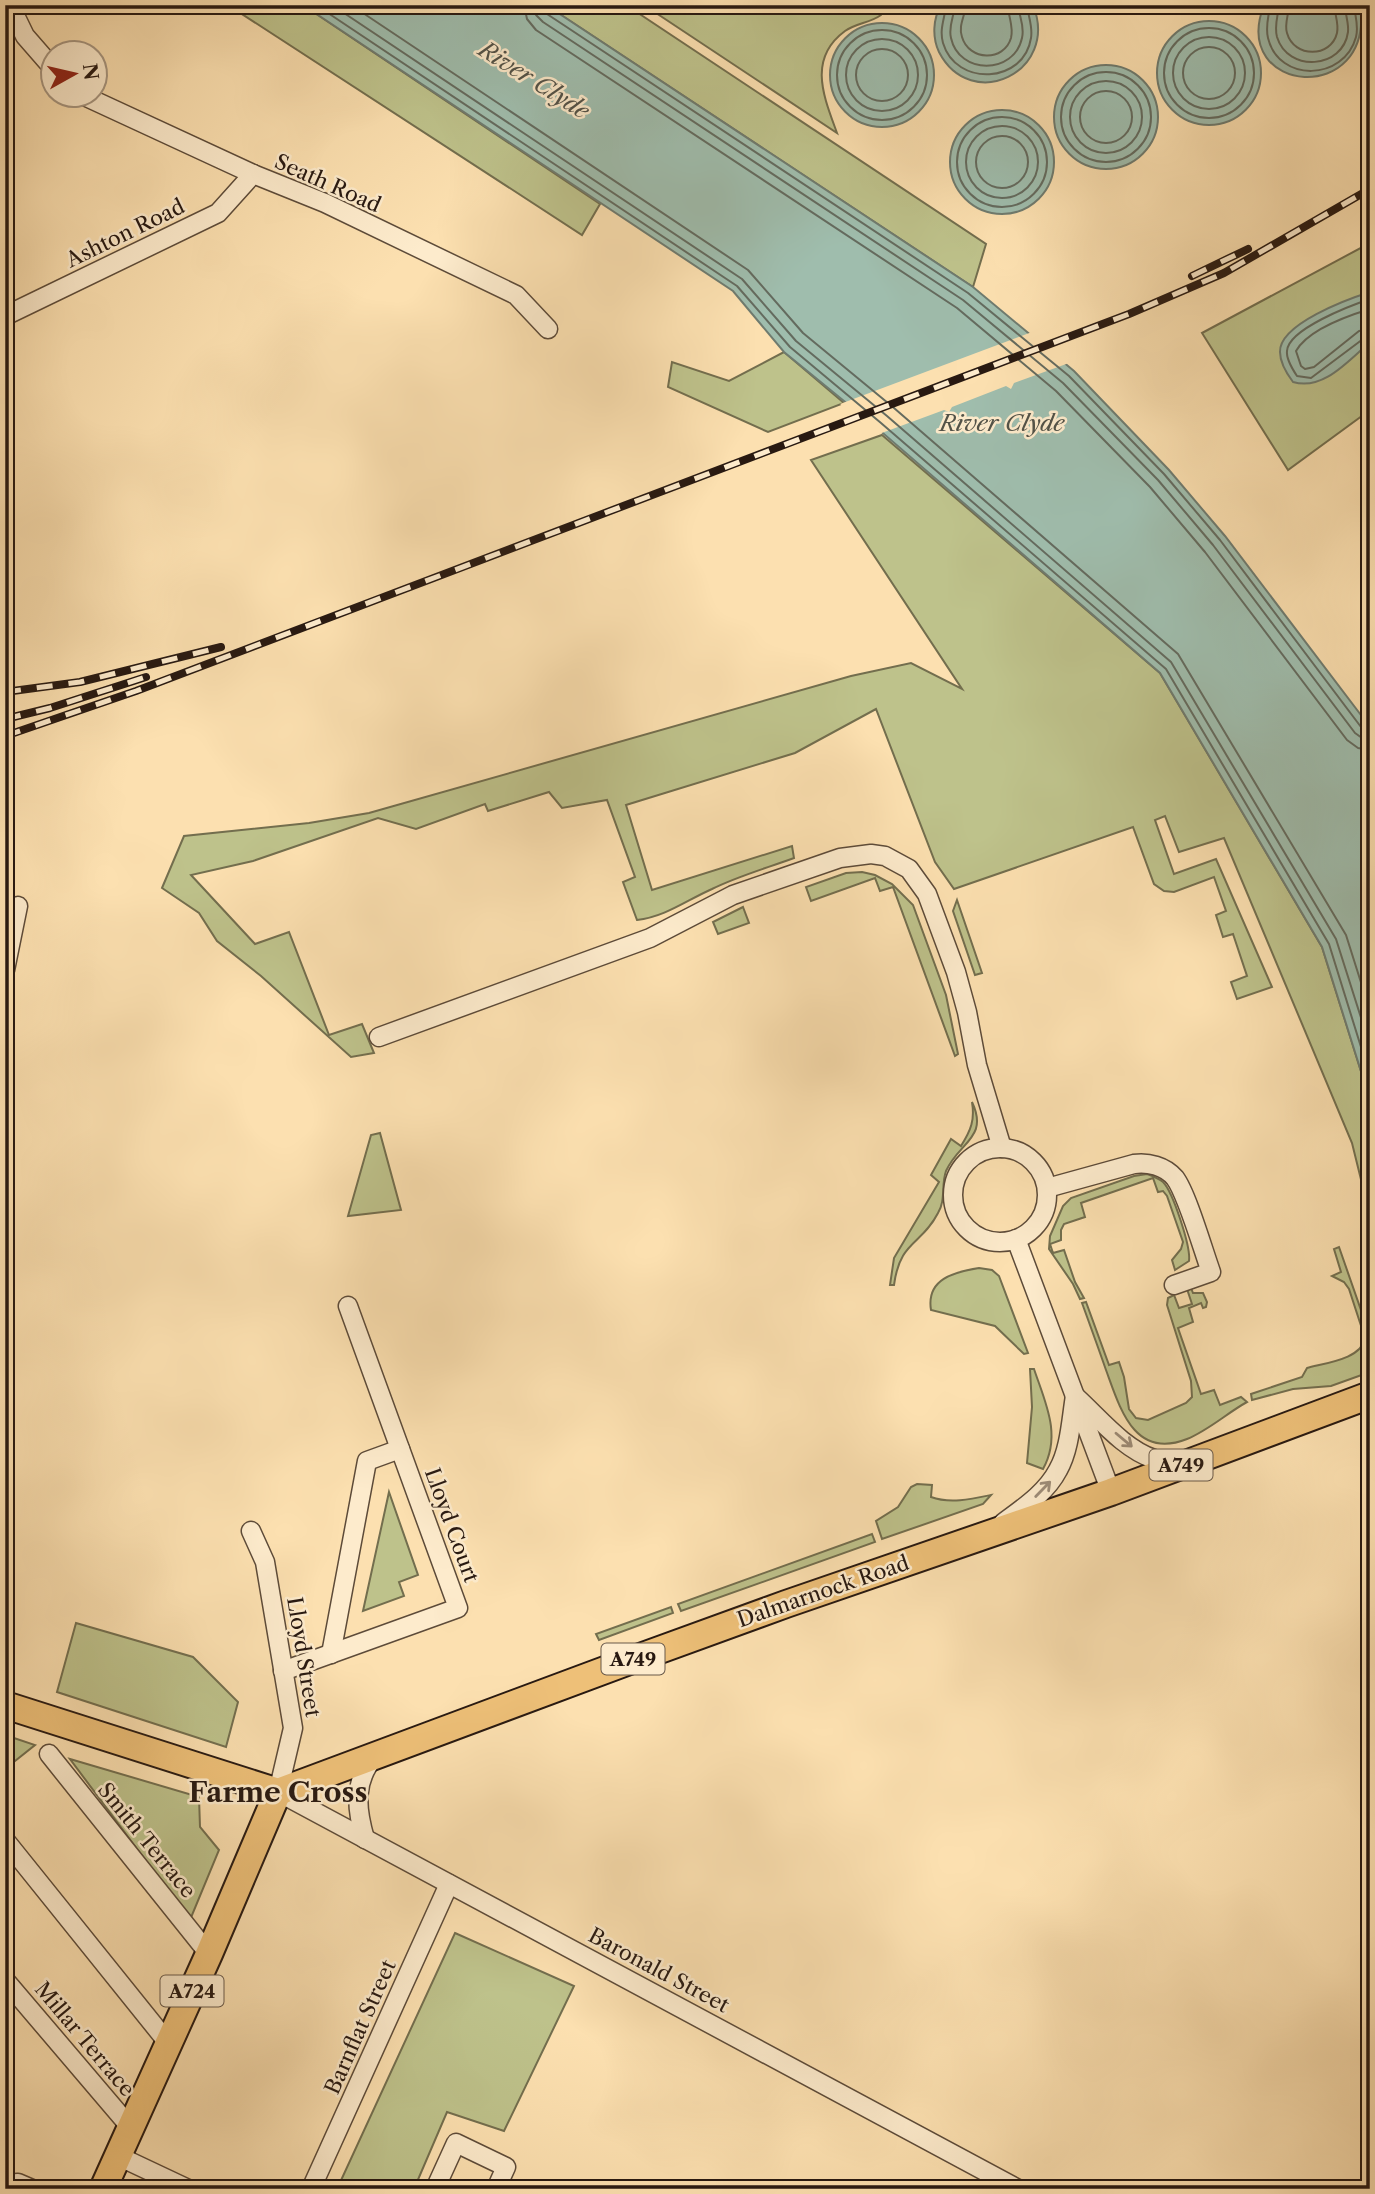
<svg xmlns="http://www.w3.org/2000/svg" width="1375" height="2194" font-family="'Libre Caslon Text',serif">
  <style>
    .green { fill: #bec28b; stroke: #736e4e; stroke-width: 2 }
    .water { fill: #9fbdad; stroke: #6f7b6f; stroke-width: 2 }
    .pier { fill: #fce0b0 }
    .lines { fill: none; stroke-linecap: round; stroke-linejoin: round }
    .shore { stroke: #646b5f; stroke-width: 2 }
    .street-casing { stroke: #5d4b39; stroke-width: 21 }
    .primary-casing { stroke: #281911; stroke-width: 30 }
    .street { stroke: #fdebcc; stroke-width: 18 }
    .primary { stroke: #eec078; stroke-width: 26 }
    .rail-casing { stroke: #281911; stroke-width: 8 }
    .rail { stroke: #fdebcc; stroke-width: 5; stroke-dasharray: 16; stroke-linecap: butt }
    .oneway { stroke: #9d8c78 }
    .labels { text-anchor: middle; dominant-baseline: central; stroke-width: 5; stroke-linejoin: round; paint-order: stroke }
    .shield { fill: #fdebcc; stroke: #685849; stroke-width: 2 }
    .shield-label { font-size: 19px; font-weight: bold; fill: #281911 }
    .street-label { font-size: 21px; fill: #281911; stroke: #fdebcc }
    .water-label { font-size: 23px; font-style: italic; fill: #525248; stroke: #fdebcc }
    .district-label { font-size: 28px; font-weight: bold; fill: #281911; stroke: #fdebcc }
  </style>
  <rect width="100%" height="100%" fill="#fce0b0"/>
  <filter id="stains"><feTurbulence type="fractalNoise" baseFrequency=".00286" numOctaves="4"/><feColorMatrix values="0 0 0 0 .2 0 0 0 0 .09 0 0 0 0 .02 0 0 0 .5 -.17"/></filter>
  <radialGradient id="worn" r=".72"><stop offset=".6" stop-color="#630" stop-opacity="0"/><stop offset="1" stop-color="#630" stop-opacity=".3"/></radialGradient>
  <!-- green -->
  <g class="green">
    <path d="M228,5H303L600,204L582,235Z"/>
    <path d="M546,5H626L986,244L973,287Z"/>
    <path d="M644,5L699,8L754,5L884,6L881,15C870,23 856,23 845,31C807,59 824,97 837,133Z"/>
    <path d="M1370,243V410L1288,470L1202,333Z"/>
    <path d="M784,352L844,403L768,432L668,387L672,362L729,381Z"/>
    <path d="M882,435L1160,673L1322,947L1370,1100V1216L1352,1143L1224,838L1179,852L1165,816L1155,820L1174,874L1216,859L1272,987L1237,999L1231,982L1247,976L1233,934L1223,937L1216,915L1226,911L1214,877L1174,892L1164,891L1154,884L1133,827L954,889L935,862L876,709L795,753L626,805L652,890L792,846L794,858C767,868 738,876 712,889C687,900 665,917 637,920L623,882L635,877L607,800L562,808L549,792L488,811L485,804L416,829L378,818L253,861L191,875L255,944L289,932L329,1035L362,1024L374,1053L351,1057L261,976L217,941L199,913L162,888L184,836L309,823L369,813L851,676L911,663L962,689L811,460Z"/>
    <path d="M862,872L875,875L892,884L913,905L946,995L958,1054L955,1056L893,887L880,891L875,878L811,901L806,887L846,873Z"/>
    <path d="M957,900L982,973L975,975L953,911Z"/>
    <path d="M743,907L749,923L718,934L713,922Z"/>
    <path d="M972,1102C989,1138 959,1142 946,1171C941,1185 946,1200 938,1213C921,1246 900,1240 894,1285H890L894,1258L939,1182L931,1175L951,1139L961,1146C971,1130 975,1120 972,1102Z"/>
    <path d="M380,1133L401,1210L348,1216L371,1135Z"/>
    <path d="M1147,1174C1153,1176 1158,1178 1163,1182C1173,1192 1191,1247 1189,1261L1175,1270L1172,1260L1181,1249L1183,1242L1167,1196L1163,1191L1158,1192L1153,1178L1081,1203L1085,1217L1064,1224L1061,1230V1240L1050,1244L1053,1253L1064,1250L1075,1282L1084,1298L1080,1299L1073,1284L1049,1249L1050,1236L1063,1206L1071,1198L1134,1176Z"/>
    <path d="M1339,1247L1370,1336V1372L1331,1386L1293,1389L1252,1400L1251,1394L1302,1377L1307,1368C1325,1363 1362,1359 1365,1338L1349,1289L1344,1282L1332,1276L1341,1272L1334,1249Z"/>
    <path d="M979,1268L992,1270L999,1276L1028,1353L1024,1354L995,1326L931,1310C926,1279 954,1272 979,1268Z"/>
    <path d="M1191,1288L1193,1293H1203L1207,1302L1206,1307L1203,1308L1201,1303L1189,1308L1193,1322L1178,1328L1201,1394L1214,1390L1220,1405L1241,1397L1247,1402C1227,1413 1209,1430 1187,1439C1134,1460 1120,1408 1106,1370C1098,1347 1090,1325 1082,1303L1086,1302L1109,1365L1119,1362L1124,1377L1129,1409L1136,1418L1148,1420L1186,1403L1192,1397L1191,1381L1167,1305L1168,1298L1174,1295L1179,1308L1192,1304L1187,1289Z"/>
    <path d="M1030,1369H1034C1045,1402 1062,1435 1043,1469L1027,1463L1032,1407Z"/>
    <path d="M917,1484L932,1485L931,1497C950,1504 972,1499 991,1495L983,1504L882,1539L876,1521L898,1507L911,1487Z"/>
    <path d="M389,1492L418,1575L399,1582L404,1596L363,1611Z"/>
    <path d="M872,1534L875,1542L681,1611L678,1604Z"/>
    <path d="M671,1607L673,1613L599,1640L596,1634Z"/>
    <path d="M76,1623L193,1657L238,1702L226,1747L57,1692Z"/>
    <path d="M5,1735L35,1745L5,1769Z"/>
    <path d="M70,1759L199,1797L200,1827L219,1850L190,1920Z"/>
    <path d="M455,1933L574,1986L504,2131L447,2112L414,2189H337Z"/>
  </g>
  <!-- water -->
  <g class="water">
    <path d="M303,5H546L973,287L1074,371L1169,470L1225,536L1370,727V1100L1322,947L1160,673L877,428L784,352L733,291Z"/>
    <path d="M941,5H1033C1060,72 971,114 939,52C932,37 933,19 941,5Z"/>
    <path d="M1264,5H1360C1375,107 1229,95 1264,5Z"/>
    <circle cx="1209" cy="73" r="52"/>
    <circle cx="882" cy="75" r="52"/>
    <circle cx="1106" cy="117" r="52"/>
    <circle cx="1002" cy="162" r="52"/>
    <path d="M1370,292V342C1348,361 1323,391 1293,382C1287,374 1280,363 1280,352C1279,324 1348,299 1370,292Z"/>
  </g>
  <!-- pier -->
  <path class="pier" d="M1032,332L1069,363L1014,383L1011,389L1006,386L952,407L949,412L944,410L879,434L840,404Z"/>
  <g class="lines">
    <!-- shore -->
    <g class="shore">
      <path d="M316,5L737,286L790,347L881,423L1166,669L1329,944L1370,1076"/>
      <path d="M332,5L742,279L796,341L887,416L1171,662L1336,939L1370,1046"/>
      <path d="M351,5L748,270L803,333L894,408L1178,654L1346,935L1370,1011"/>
      <path d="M524,5L527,19L536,30L957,308L1056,391L1150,487L1205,552L1347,740L1358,748L1370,750"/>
      <path d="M535,5L536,15L543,22L963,300L1063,383L1158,480L1213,545L1355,733L1362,738L1370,739"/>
      <path d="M544,5L547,14L968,293L1069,376L1164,474L1220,540L1361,727L1370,730"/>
      <path d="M946,5C945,18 939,29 943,43C956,87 1024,84 1031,38C1033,26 1028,16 1027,5"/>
      <path d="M955,5C954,17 948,26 951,38C959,75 1014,75 1022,38C1025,26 1019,16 1018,5"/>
      <path d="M966,5C965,16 958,26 962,37C969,61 1004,62 1011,38C1014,26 1008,17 1008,5"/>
      <path d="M1270,5C1269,16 1265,26 1268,38C1279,83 1344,81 1356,37C1359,26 1355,16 1354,5"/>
      <path d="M1279,5C1278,16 1274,26 1277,37C1288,73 1343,69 1348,32C1349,23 1345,14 1345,5"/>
      <path d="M1289,5C1289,14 1284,24 1287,33C1294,58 1331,58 1337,33C1339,24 1335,15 1334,5"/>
      <circle cx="1209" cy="73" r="45"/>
      <circle cx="882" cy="75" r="45"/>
      <circle cx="1209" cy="73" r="36"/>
      <circle cx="882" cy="75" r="36"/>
      <circle cx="1209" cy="73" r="26"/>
      <circle cx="882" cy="75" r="26"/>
      <circle cx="1106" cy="117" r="45"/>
      <circle cx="1106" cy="117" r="36"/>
      <circle cx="1106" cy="117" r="26"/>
      <circle cx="1002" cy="162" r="45"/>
      <circle cx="1002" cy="162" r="36"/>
      <circle cx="1002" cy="162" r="26"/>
      <path d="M1370,299C1352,305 1288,329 1287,351C1286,359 1293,370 1297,376L1311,378L1363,339L1370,337"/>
      <path d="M1370,309C1347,316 1308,330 1296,351L1301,366L1305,369L1314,367L1359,331L1370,329"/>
    </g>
    <defs>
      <g id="street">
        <path d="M10,5L25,36L52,67"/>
        <path d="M80,94L253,174L325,203L516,295L548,329"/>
        <path d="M5,316L218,213L253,174"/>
        <path d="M5,970L18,906"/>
        <path d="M379,1037L650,938L733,895L840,858L871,854L885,856L909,869L927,894L956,972L967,1012L977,1065L1002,1148"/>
        <circle cx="1000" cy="1195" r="47"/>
        <path d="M1047,1188L1134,1164C1148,1162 1165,1166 1175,1178C1187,1194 1203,1250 1211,1272L1174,1285"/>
        <path d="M1016,1239L1111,1492"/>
        <path d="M1077,1398C1100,1419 1124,1449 1154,1459C1162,1462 1172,1463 1181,1464"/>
        <path d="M1003,1523C1023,1508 1046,1493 1058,1470C1070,1449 1071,1420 1075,1396"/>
        <path d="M251,1531L265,1562L293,1728L278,1792L1018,2189"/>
        <path d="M331,1654L367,1461L400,1449"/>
        <path d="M283,1671L458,1608L348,1306"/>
        <path d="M49,1754L209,1954"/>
        <path d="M365,1839C356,1808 353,1780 376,1755"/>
        <path d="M5,1840L169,2044"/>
        <path d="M5,1980L131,2128"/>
        <path d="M118,2156L188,2189"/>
        <path d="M5,2184L18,2183L32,2189"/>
        <path d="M311,2189L449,1884"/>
        <path d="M435,2189L456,2143L506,2167L496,2189"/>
      </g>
      <g id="primary">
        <path d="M5,1705L278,1792"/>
        <path d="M278,1792L632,1660L786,1604L1111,1492L1370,1395"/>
        <path d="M103,2189L209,1954L278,1792"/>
      </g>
    </defs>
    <!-- street casing -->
    <use href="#street" class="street-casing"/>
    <!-- primary casing -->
    <use href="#primary" class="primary-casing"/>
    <!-- street -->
    <use href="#street" class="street"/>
    <!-- primary -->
    <use href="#primary" class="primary"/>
    <defs>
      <g id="rail">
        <path d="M1192,276L1248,249"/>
        <path d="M5,692L80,682L221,647"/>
        <path d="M5,719L50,708L146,677"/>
        <path d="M5,736L136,691L1129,314L1224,273L1370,189"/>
      </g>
    </defs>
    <!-- rail casing -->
    <use href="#rail" class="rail-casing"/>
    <!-- rail -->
    <use href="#rail" class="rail"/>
  </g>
  <!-- one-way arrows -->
  <defs><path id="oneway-shaft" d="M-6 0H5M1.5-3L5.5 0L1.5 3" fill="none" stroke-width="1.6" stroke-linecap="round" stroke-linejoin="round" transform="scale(1.75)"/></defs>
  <g class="oneway">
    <use href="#oneway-shaft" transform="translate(1124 1440) rotate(40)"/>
    <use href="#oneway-shaft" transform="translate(1043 1489) rotate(-46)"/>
  </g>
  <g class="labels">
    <!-- shield labels -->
    <g class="shield">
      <rect x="1149.5" y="1449.5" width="63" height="31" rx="5"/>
      <rect x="601.5" y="1643.5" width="63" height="31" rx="5"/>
      <rect x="160.5" y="1975.5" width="63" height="31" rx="5"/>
    </g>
    <g class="shield-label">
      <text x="1181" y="1465">A749</text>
      <text x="633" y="1659">A749</text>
      <text x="192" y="1991">A724</text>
    </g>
    <!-- street labels -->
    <g class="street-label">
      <text transform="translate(328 183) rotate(24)">Seath Road</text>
      <text transform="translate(125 233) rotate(-26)">Ashton Road</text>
      <text transform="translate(452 1525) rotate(70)">Lloyd Court</text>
      <text transform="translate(823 1591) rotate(-19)">Dalmarnock Road</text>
      <text transform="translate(304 1657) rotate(81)">Lloyd Street</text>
      <text transform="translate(147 1840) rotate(51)">Smith Terrace</text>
      <text transform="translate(659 1970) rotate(28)">Baronald Street</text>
      <text transform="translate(360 2027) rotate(-66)">Barnflat Street</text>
      <text transform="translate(85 2039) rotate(50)">Millar Terrace</text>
    </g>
    <!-- water labels -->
    <g class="water-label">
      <text transform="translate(534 80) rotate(32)">River Clyde</text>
      <text x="1002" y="423">River Clyde</text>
    </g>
    <!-- district labels -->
    <g class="district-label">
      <text x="278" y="1792">Farme Cross</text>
    </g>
  </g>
  <!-- margin -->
  <rect width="1375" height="2194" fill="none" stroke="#fce0b0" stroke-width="28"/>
  <rect x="7" y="7" width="1361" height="2180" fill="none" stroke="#281911" stroke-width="3.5"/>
  <rect x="14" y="14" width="1347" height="2166" fill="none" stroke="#281911" stroke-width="2"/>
  <!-- north arrow -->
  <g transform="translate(74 74) rotate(82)"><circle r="33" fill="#fdebcc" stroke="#a89781" stroke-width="2"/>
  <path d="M0-5L12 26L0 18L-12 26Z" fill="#8f2418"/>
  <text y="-10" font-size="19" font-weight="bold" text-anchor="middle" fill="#281911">N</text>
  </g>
  <rect width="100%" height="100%" filter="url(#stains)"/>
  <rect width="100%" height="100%" fill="url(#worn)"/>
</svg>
